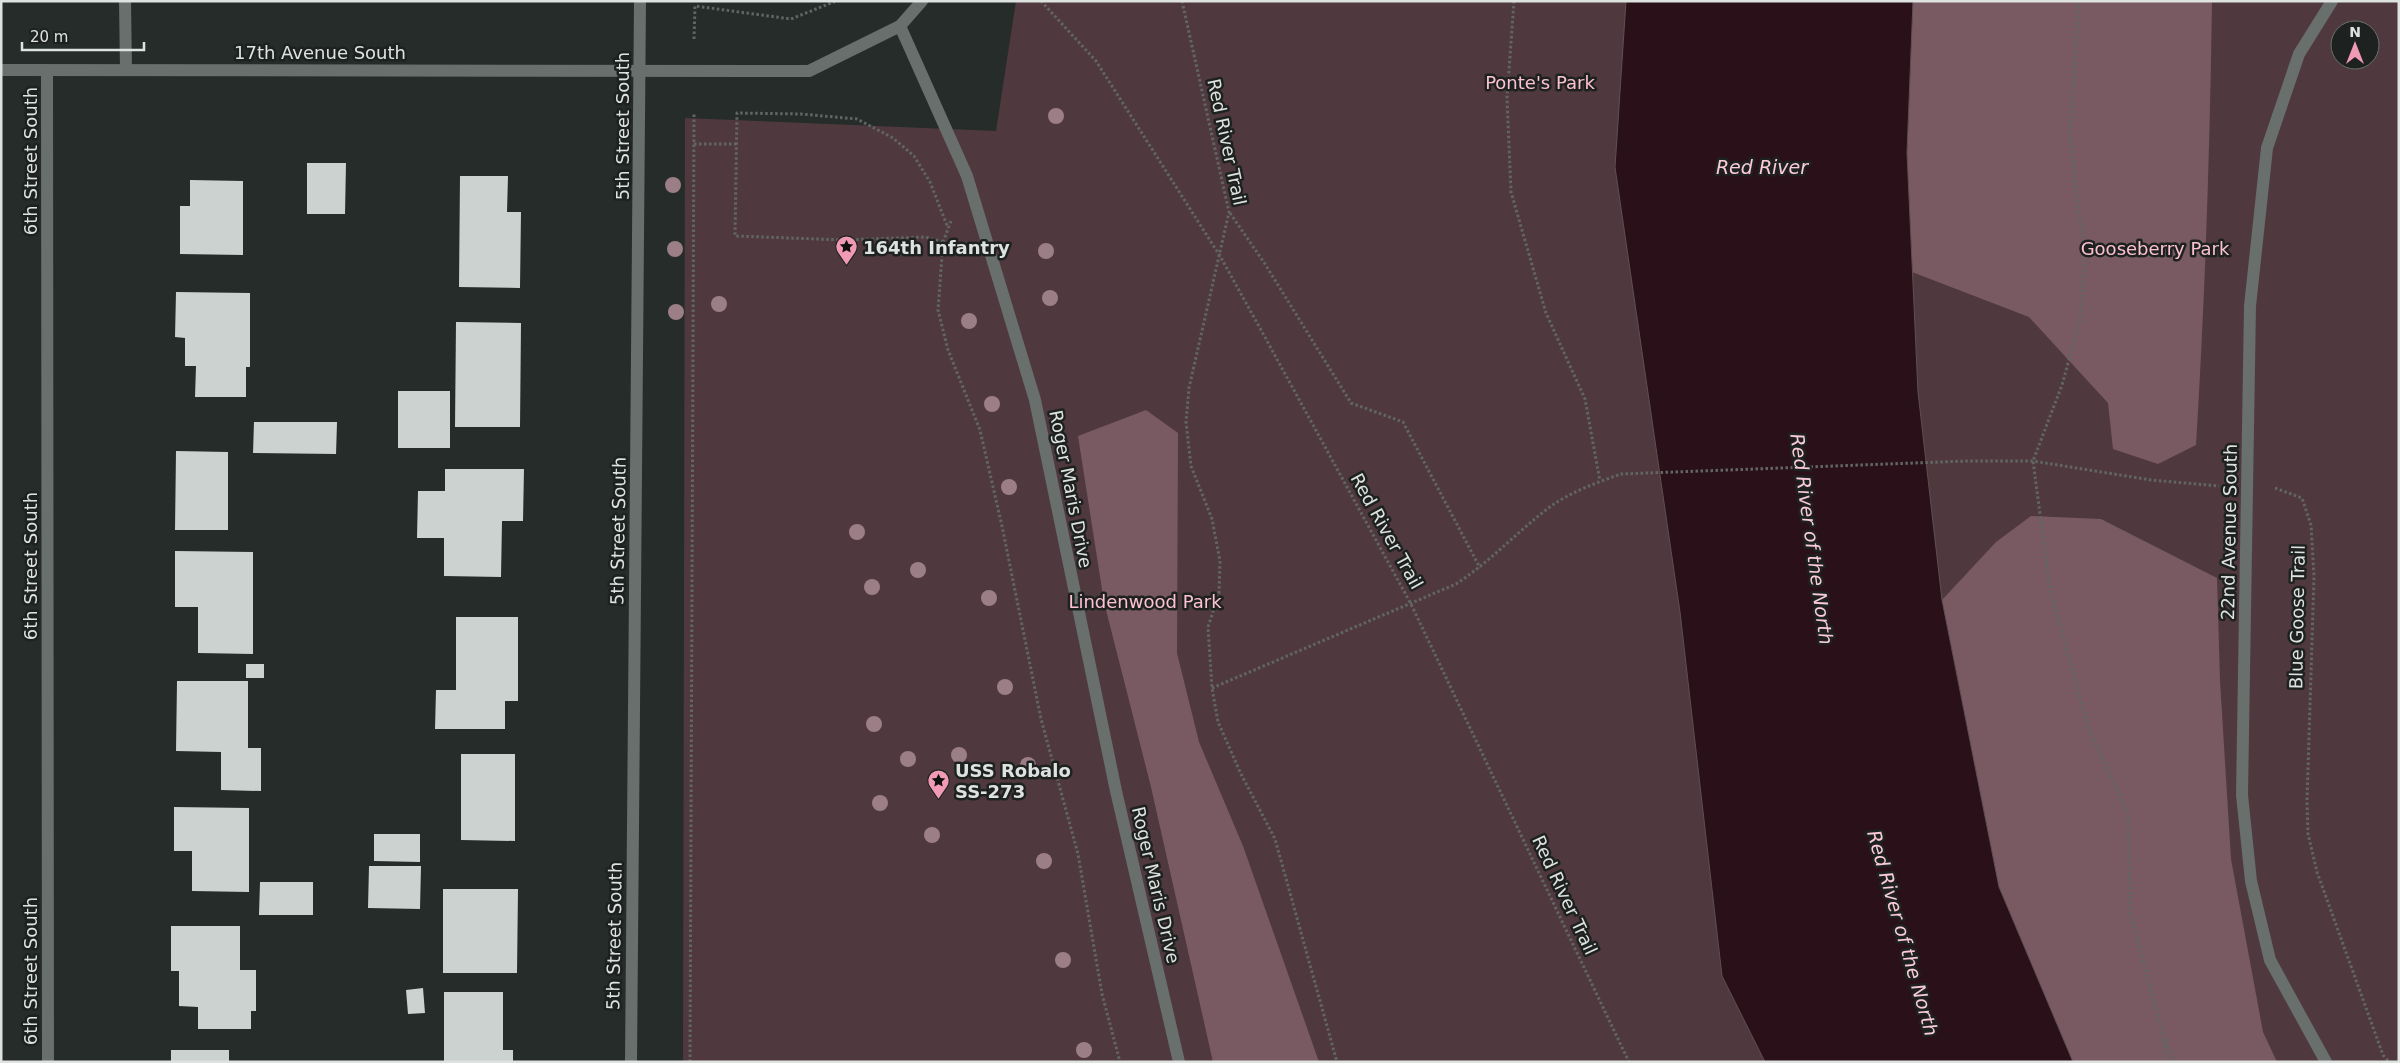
<svg xmlns="http://www.w3.org/2000/svg" width="2400" height="1063" font-family="'DejaVu Sans',sans-serif">
  <style>
    .green { fill: #4f393f; fill-rule: evenodd }
    .forest { fill: #795a63 }
    .water { fill: #2a1119; stroke: #605055 }
    .building { fill: #cbd2d0 }
    .lines { fill: none; stroke-linecap: round; stroke-linejoin: round }
    .path { stroke: #616664; stroke-width: 3; stroke-dasharray: 2.5 2.5; stroke-linecap: butt }
    .minor { stroke: #686f6c; stroke-width: 12 }
    .tertiary { stroke: #686f6c; stroke-width: 12 }
    .tree { fill: #9c7e87 }
    .labels { text-anchor: middle; dominant-baseline: central; stroke-width: 5; stroke-linejoin: round; paint-order: stroke }
    .street-label { font-size: 18px; fill: #dee2e0; stroke: #1d2220 }
    .park-label { font-size: 18px; fill: #fdc1d3; stroke: #1d2220 }
    .poi-label { font-size: 18px; font-weight: bold; fill: #dee2e0; stroke: #1d2220; text-anchor: start }
    .water-label { font-size: 19px; font-style: italic; fill: #fccbd9; stroke: #1d2220 }
  </style>
  <rect width="100%" height="100%" fill="#262c2a"/>
  <!-- green -->
  <g class="green">
    <path d="M1016,1H1626L1615,167L1680,612L1722,976L1765,1062H683L685,118L996,131Z"/>
    <path d="M1913,1H2399V1062H2073L1942,600L1918,392L1907,153ZM2340,30H2370V60H2340Z"/>
  </g>
  <!-- forest -->
  <g class="forest">
    <path d="M1913,1H2212C2210,149 2205,297 2196,445L2158,464L2113,449L2108,403L2029,317L1912,272L1907,153Z"/>
    <path d="M1146,410L1178,433L1177,653L1199,742L1243,846L1319,1062H1213L1151,787L1104,602L1078,436Z"/>
    <path d="M2031,516L2101,519L2217,578L2220,681L2231,859L2263,1032L2277,1062H2073L1999,887L1942,600L1996,542Z"/>
  </g>
  <!-- water -->
  <path class="water" d="M1626,1H1913L1907,153L1918,392L1942,600L1999,887L2073,1062H1765L1722,976L1680,612L1615,167Z"/>
  <!-- building -->
  <g class="building">
    <path d="M307,163H346L345,214H307Z"/>
    <path d="M460,176H508L507,212H521L520,288L459,287Z"/>
    <path d="M190,180L243,181V255L180,254V206H190Z"/>
    <path d="M176,292L250,293V367H246V397H195L196,366H185V338L175,337Z"/>
    <path d="M456,322L521,323L520,427H455Z"/>
    <rect x="398" y="391" width="52" height="57"/>
    <path d="M254,422H337L336,454L253,453Z"/>
    <path d="M176,451L228,452V530H175Z"/>
    <path d="M445,469H524L523,521H502L501,577L444,576V538H417L418,491H445Z"/>
    <path d="M175,551L253,552V654L198,653V607H175Z"/>
    <path d="M456,617H518V701H505V729H435L436,690H456Z"/>
    <rect x="246" y="664" width="18" height="14"/>
    <path d="M177,681H248V748H261V791L221,790V752L176,751Z"/>
    <path d="M461,754H515V841L461,840Z"/>
    <path d="M174,807L249,808V892L192,891V851H174Z"/>
    <path d="M374,834H420V862L374,861Z"/>
    <path d="M369,866H421L420,909L368,908Z"/>
    <path d="M260,882H313V915H259Z"/>
    <path d="M443,889H518L517,973H443Z"/>
    <path d="M171,926H240V970H256V1011H251V1029H198V1007L179,1006V971H171Z"/>
    <path d="M423,988L425,1013L408,1014L406,990Z"/>
    <path d="M444,992H503V1050H513V1062H444Z"/>
    <rect x="171" y="1050" width="58" height="12"/>
  </g>
  <g class="lines">
    <!-- path -->
    <g class="path">
      <path d="M1041,1L1096,61L1220,256L1261,330L1411,604L1629,1062"/>
      <path d="M1182,1L1229,212L1189,388L1186,422L1191,466L1212,519L1220,561L1219,594L1208,627L1212,688L1218,722L1241,774L1275,839L1337,1062"/>
      <path d="M1514,1L1507,98L1511,192L1546,313L1585,399L1600,481"/>
      <path d="M2077,1L2078,17L2070,129L2076,193L2085,250L2080,320L2062,385L2033,461L2050,589L2088,727L2128,814L2130,913L2164,1038L2175,1062"/>
      <path d="M694,39L695,6L791,19L836,1"/>
      <path d="M694,144H737"/>
      <path d="M1230,213L1265,264L1351,403L1403,422L1480,568"/>
      <path d="M951,221L943,242L938,310L948,350L980,430L1002,526L1041,719L1078,854L1102,994L1120,1062"/>
      <path d="M943,242L925,237L844,240L735,236L737,113L801,114L857,119L893,138L914,156L930,182L948,228"/>
      <path d="M2275,488L2302,498L2311,525L2314,577L2307,801L2308,834L2317,872L2383,1055L2389,1062"/>
      <path d="M1212,688L1456,584C1491,561 1518,531 1551,506C1571,492 1598,482 1621,474L1967,461H2033L2151,480L2219,486"/>
      <path d="M2164,1040L2165,1062"/>
      <path d="M690,1062L694,112"/>
    </g>
    <!-- minor -->
    <g class="minor">
      <path d="M125,1L126,70"/>
      <path d="M900,26L967,176L1035,400L1116,791L1179,1062"/>
      <path d="M1,70L809,71L900,26L922,1"/>
      <path d="M47,70L48,1062"/>
      <path d="M2326,1062L2270,960L2251,881L2242,795L2250,306L2267,148L2299,54L2332,1"/>
    </g>
    <!-- tertiary -->
    <path class="tertiary" d="M631,1062L640,1"/>
  </g>
  <!-- trees -->
  <g class="tree">
    <circle cx="1056" cy="116" r="8"/>
    <circle cx="673" cy="185" r="8"/>
    <circle cx="675" cy="249" r="8"/>
    <circle cx="1046" cy="251" r="8"/>
    <circle cx="1050" cy="298" r="8"/>
    <circle cx="719" cy="304" r="8"/>
    <circle cx="676" cy="312" r="8"/>
    <circle cx="969" cy="321" r="8"/>
    <circle cx="992" cy="404" r="8"/>
    <circle cx="1009" cy="487" r="8"/>
    <circle cx="857" cy="532" r="8"/>
    <circle cx="918" cy="570" r="8"/>
    <circle cx="872" cy="587" r="8"/>
    <circle cx="989" cy="598" r="8"/>
    <circle cx="1005" cy="687" r="8"/>
    <circle cx="874" cy="724" r="8"/>
    <circle cx="959" cy="755" r="8"/>
    <circle cx="908" cy="759" r="8"/>
    <circle cx="1028" cy="765" r="8"/>
    <circle cx="880" cy="803" r="8"/>
    <circle cx="932" cy="835" r="8"/>
    <circle cx="1044" cy="861" r="8"/>
    <circle cx="1063" cy="960" r="8"/>
    <circle cx="1084" cy="1050" r="8"/>
  </g>
  <!-- icons -->
  <defs>
    <symbol id="sight-pin" viewBox="-11 -11 22 30"><path d="M0 17L-7.5 6A9.5 9.5 0 1 1 7.5 6Z" fill="#f09ab5" stroke="#1d2220"/><path d="M0-6L1.8-2.2L6-1.7L2.9 1.2L3.7 5.4L0 3.3L-3.7 5.4L-2.9 1.2L-6-1.7L-1.8-2.2Z" fill="#111"/></symbol>
  </defs>
  <g fill-rule="evenodd">
    <use href="#sight-pin" x="834" y="234" width="25" height="34"/>
    <use href="#sight-pin" x="926" y="768" width="25" height="34"/>
  </g>
  <g class="labels">
    <!-- street labels -->
    <g class="street-label">
      <text x="320" y="52">17th Avenue South</text>
      <text transform="translate(622 126) rotate(-90)">5th Street South</text>
      <text transform="translate(1227 142) rotate(78)">Red River Trail</text>
      <text transform="translate(30 161) rotate(-90)">6th Street South</text>
      <text transform="translate(1071 489) rotate(79)">Roger Maris Drive</text>
      <text transform="translate(618 531) rotate(-89)">5th Street South</text>
      <text transform="translate(1387 531) rotate(61)">Red River Trail</text>
      <text transform="translate(2229 532) rotate(-89)">22nd Avenue South</text>
      <text transform="translate(30 566) rotate(-90)">6th Street South</text>
      <text transform="translate(2297 617) rotate(-89)">Blue Goose Trail</text>
      <text transform="translate(1156 885) rotate(77)">Roger Maris Drive</text>
      <text transform="translate(1565 895) rotate(65)">Red River Trail</text>
      <text transform="translate(614 936) rotate(-89)">5th Street South</text>
      <text transform="translate(30 971) rotate(-90)">6th Street South</text>
    </g>
    <!-- park labels -->
    <g class="park-label">
      <text x="1540" y="82">Ponte's Park</text>
      <text x="2155" y="248">Gooseberry Park</text>
      <text x="1145" y="601">Lindenwood Park</text>
    </g>
    <!-- poi labels -->
    <g class="poi-label">
      <text x="863" y="247">164th Infantry</text>
      <text x="955" y="770">USS Robalo<tspan x="955" dy="21">SS-273</tspan></text>
    </g>
    <!-- water labels -->
    <g class="water-label">
      <text x="1762" y="167">Red River</text>
      <text transform="translate(1812 539) rotate(82)">Red River of the North</text>
      <text transform="translate(1903 933) rotate(74)">Red River of the North</text>
    </g>
  </g>
  <!-- border -->
  <rect width="2400" height="1063" fill="none" stroke="#dee2e0" stroke-width="5"/>
  <!-- north arrow -->
  <g transform="translate(2355 45)"><circle r="24" fill="#1d2220" stroke="#6a6f6d"/>
  <path d="M0-4L9 19L0 12L-9 19Z" fill="#f09ab5"/>
  <text y="-8" font-size="14" font-weight="bold" text-anchor="middle" fill="#dee2e0">N</text>
  </g>
  <!-- scale -->
  <path d="M22 42v8h122v-8" fill="none" stroke="#dee2e0" stroke-width="2.5"/>
  <text x="30" y="42" font-size="15" fill="#dee2e0" stroke="#1d2220" stroke-width="4" paint-order="stroke">20 m</text>
</svg>
